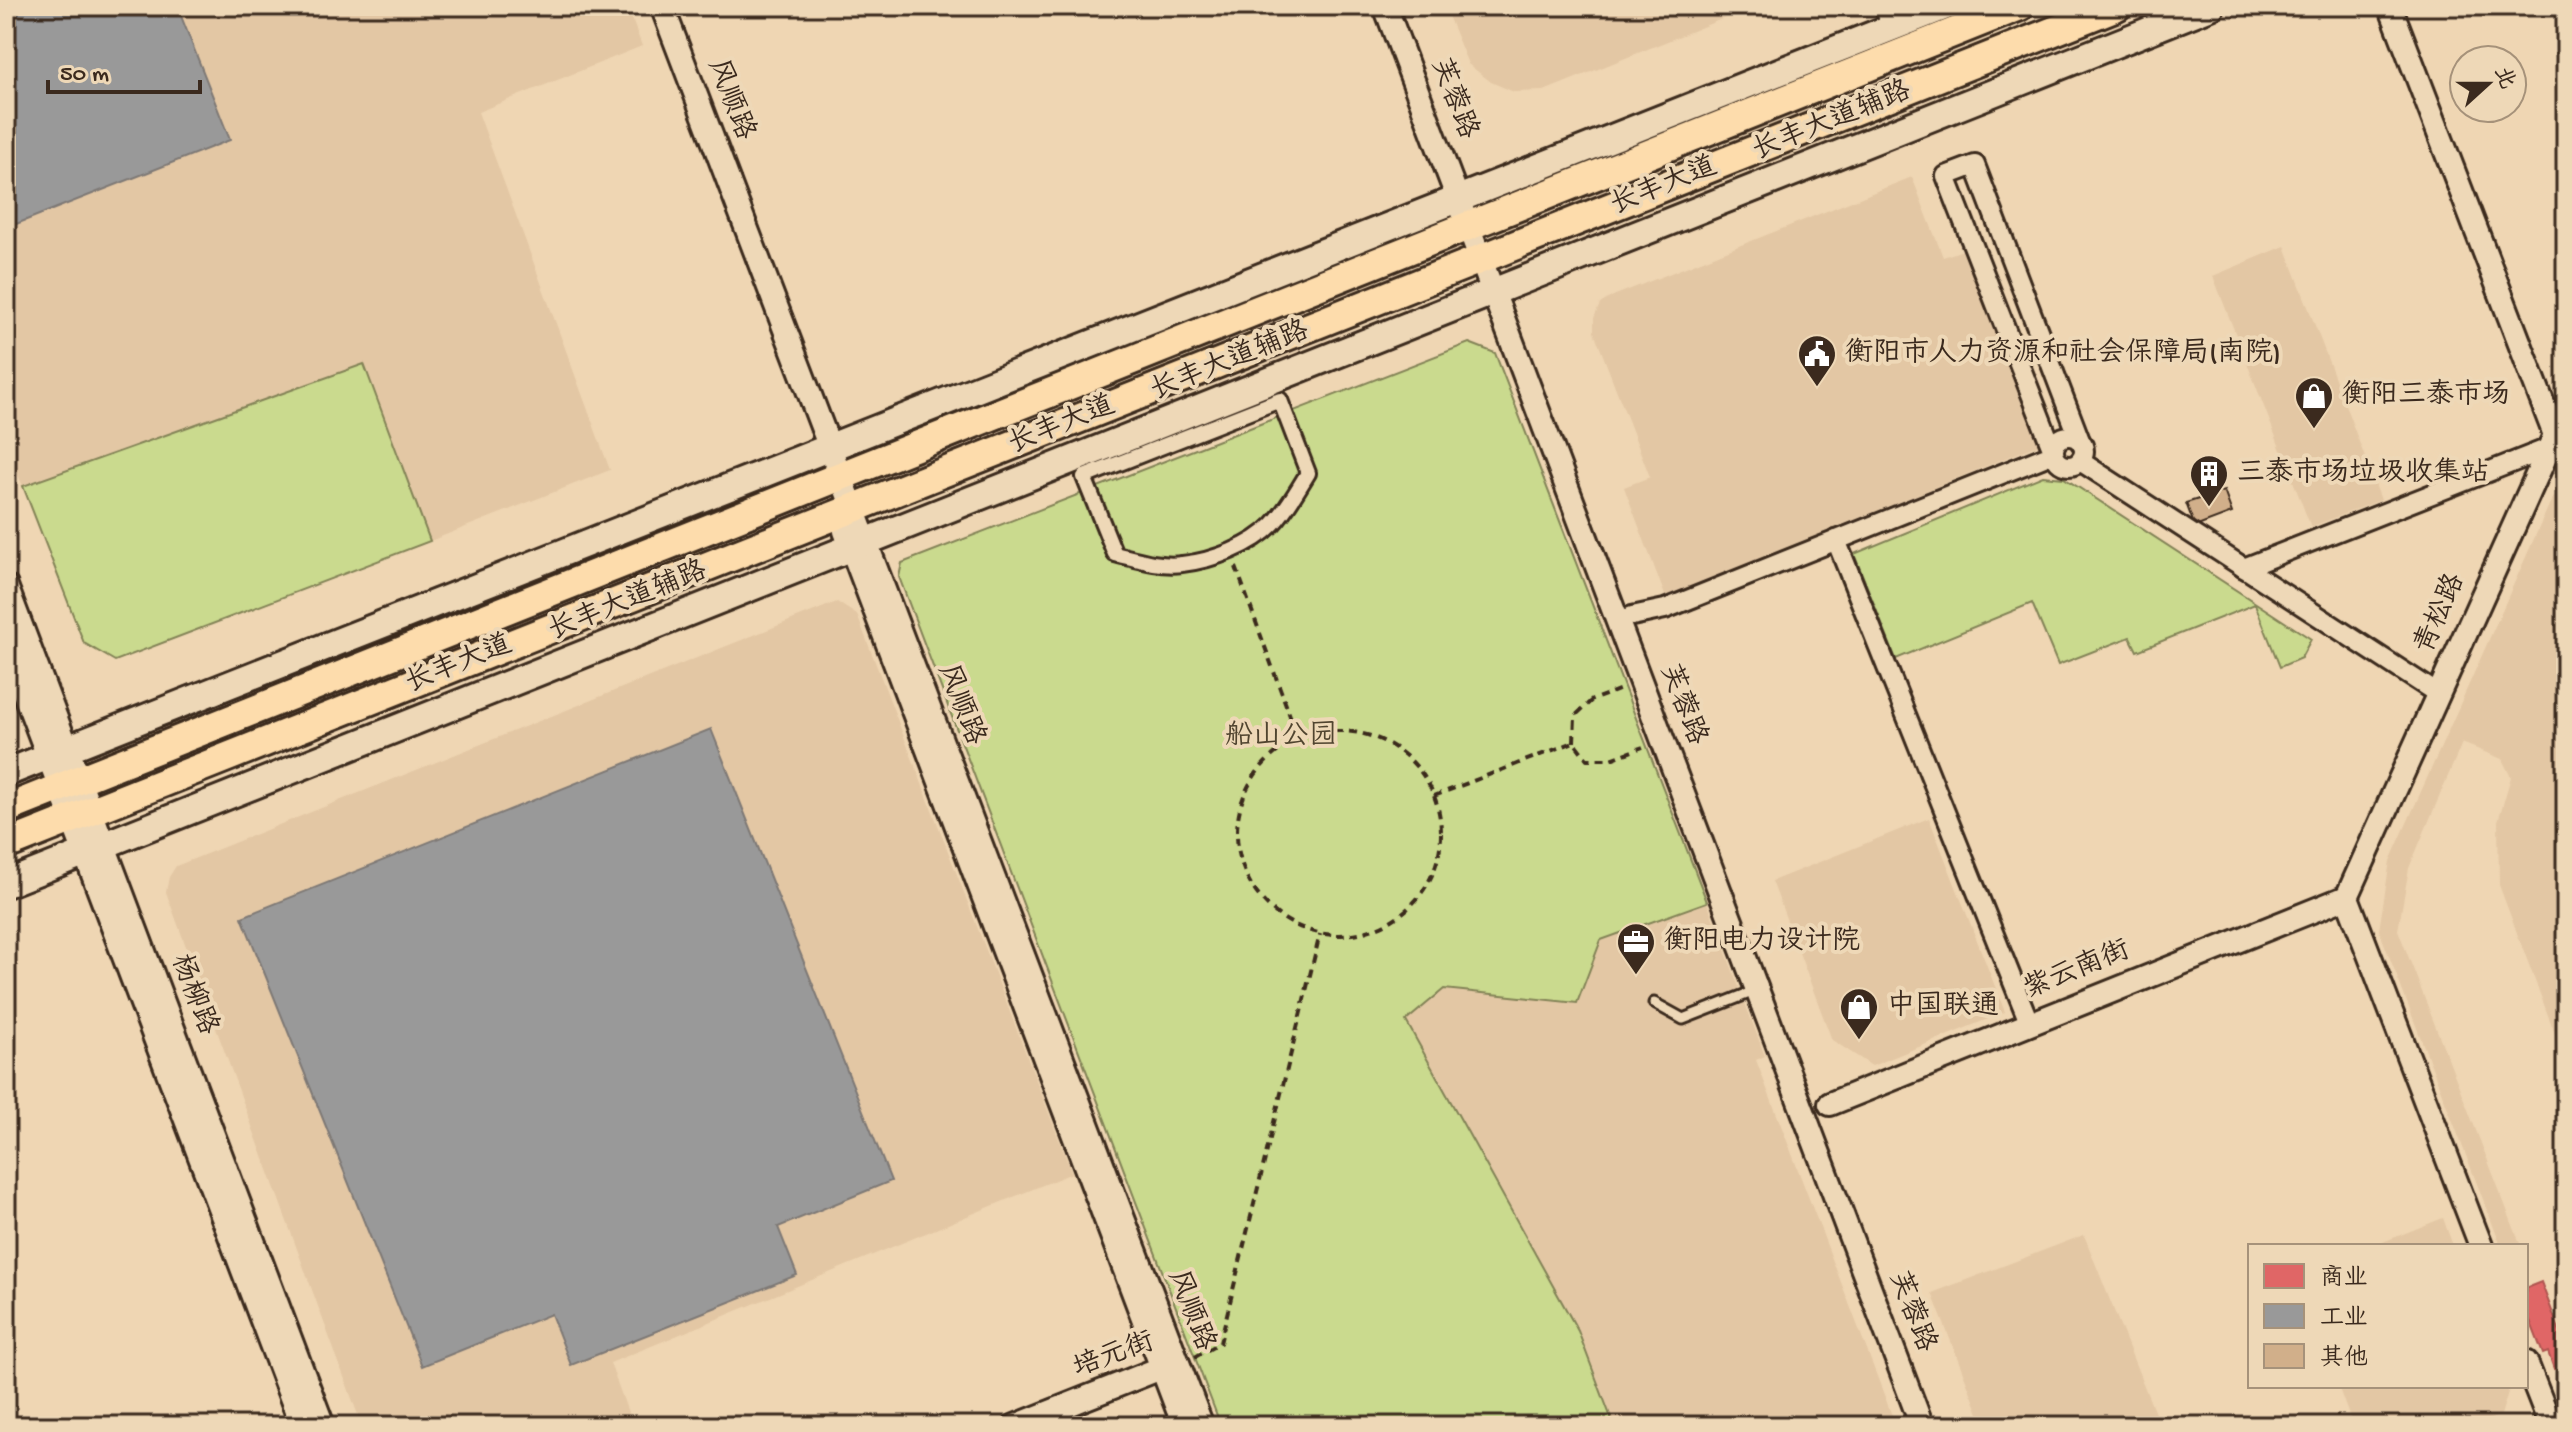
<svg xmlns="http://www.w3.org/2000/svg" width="2572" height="1432" font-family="'Gochi Hand','LXGW WenKai TC',sans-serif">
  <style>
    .built { fill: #e3c7a4 }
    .green { fill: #cada8e; stroke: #828256; stroke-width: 2 }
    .shops { fill: #e06666; stroke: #ae5450; stroke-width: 2 }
    .industry { fill: #999; stroke: #7d7874; stroke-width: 2 }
    .building { fill: #d1af8a; stroke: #3b2a1e; stroke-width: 2 }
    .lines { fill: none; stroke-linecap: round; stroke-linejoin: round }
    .service-casing { stroke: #3b2a1e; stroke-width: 15 }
    .pedestrian-casing { stroke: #3b2a1e; stroke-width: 20 }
    .minor-casing { stroke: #3b2a1e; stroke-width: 24 }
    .tertiary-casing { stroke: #3b2a1e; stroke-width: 28 }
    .secondary-casing { stroke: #3b2a1e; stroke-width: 32 }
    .primary-casing { stroke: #3b2a1e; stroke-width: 34 }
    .path { stroke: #3b2a1e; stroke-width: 4; stroke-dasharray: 8 6; stroke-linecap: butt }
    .service { stroke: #eed8b7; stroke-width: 9 }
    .pedestrian { stroke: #eed8b7; stroke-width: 14 }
    .minor { stroke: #eed8b7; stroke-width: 18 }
    .tertiary { stroke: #eed8b7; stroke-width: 22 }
    .secondary { stroke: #eed8b7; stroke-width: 26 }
    .primary { stroke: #fddcac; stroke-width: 28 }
    .labels { text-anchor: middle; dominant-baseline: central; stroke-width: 8; stroke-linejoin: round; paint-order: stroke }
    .street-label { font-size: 28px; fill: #3b2a1e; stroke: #eed8b7 }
    .poi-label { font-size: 28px; fill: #3b2a1e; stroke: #eed8b7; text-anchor: start }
    .park-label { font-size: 28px; fill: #50442f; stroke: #eed8b7 }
  </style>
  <rect width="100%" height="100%" fill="#efd6b3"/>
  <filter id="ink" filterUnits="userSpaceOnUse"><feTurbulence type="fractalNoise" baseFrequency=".0125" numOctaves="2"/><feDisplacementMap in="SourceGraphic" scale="16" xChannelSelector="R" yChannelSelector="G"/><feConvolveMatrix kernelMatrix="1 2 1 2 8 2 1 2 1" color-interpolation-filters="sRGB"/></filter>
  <g filter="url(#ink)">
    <!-- built -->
    <g class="built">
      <path d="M6,6H627L642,46L478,112L610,470L430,541L362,365L23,486L6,449Z"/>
      <path d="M1444,6H1754L1544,91L1514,92L1491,82L1468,64Z"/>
      <path d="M1912,177L1943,257L1963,250L2040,444L1666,598L1624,487L1650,477L1594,332V318L1600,304L1613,296Z"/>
      <path d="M2285,246L2381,500L2311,527L2213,276Z"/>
      <path d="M2566,480V1063L2499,885L2498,821L2511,777L2502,759L2462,743L2409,868L2398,930L2521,1246H2501L2379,930L2390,861L2550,503Z"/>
      <path d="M837,602L857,615L1072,1173L610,1363L633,1426H362L166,892L169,877L176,866Z"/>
      <path d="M1929,818L2005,1012L1872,1066L1832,1040L1772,881Z"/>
      <path d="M1707,902L1765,1056L1756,1060L1896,1426H1614L1578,1331L1405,1021L1443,989L1576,1003L1601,940Z"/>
      <path d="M2443,1218L2453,1246H2373Z"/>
      <path d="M2084,1235L2160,1426H1984L1932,1293Z"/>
      <path d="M2338,1386H2508L2509,1389L2501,1415L2473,1426H2353Z"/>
    </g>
    <!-- green -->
    <g class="green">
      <path d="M1469,343L1495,353L1707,902L1601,940L1577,1003L1444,989L1406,1021L1578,1331L1614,1426H1221L899,577L902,563Z"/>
      <path d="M364,364L430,541L115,661L84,643L23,486Z"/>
      <path d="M2043,476L2064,478L2311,639L2301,658L2280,667L2255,604L2137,651L2130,637L2058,665L2032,603L1896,659L1854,554Z"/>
    </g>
    <!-- shops -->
    <path class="shops" d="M2541,1282L2560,1332L2566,1330V1364L2554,1369L2548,1352L2543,1354L2526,1310V1288Z"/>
    <!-- industry -->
    <g class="industry">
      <path d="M6,6H177L230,140L6,228Z"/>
      <path d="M711,729L891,1181L778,1227L797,1275L571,1365L551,1314L422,1366L242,917Z"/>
    </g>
    <!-- building -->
    <path class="building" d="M2224,491L2232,513L2195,527L2186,503Z"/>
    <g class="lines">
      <defs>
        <path id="service" d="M1654,1003L1683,1019L1757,990"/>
        <path id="pedestrian" d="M1280,400L1308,473C1297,491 1287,509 1273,524C1252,546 1212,561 1182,564C1160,567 1136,559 1115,554L1084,477Z"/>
        <g id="minor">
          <path d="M1884,6L1892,27"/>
          <circle cx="2069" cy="451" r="15"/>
          <path d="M2080,461L2438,694"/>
          <path d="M1836,540L2029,1022"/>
          <path d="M2244,568L2549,448"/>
          <path d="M1632,616L1665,609L2054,453L1946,176L1975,165L2081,443"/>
        </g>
        <g id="tertiary">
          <path d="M662,6L1202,1426"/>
          <path d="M1385,6L1922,1426"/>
          <path d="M2390,6L2555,435L2347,897L2481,1246"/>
          <path d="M845,531L1184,1426"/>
          <path d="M6,586L323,1426"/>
          <path d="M6,645L302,1426"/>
          <path d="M1830,1104L2347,897"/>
          <path d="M2526,1362L2551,1426"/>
          <path d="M1015,1426L1161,1368L1174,1366"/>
        </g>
        <g id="secondary">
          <path d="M6,773L1946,6"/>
          <path d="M6,884L2211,6"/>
        </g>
        <g id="primary">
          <path d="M6,809L2020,6"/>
          <path d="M6,845L2117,6"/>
        </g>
      </defs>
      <!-- service casing -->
      <use href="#service" class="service-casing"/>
      <!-- pedestrian casing -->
      <use href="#pedestrian" class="pedestrian-casing"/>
      <!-- minor casing -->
      <use href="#minor" class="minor-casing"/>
      <!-- tertiary casing -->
      <use href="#tertiary" class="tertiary-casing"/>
      <!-- secondary casing -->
      <use href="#secondary" class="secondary-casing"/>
      <!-- primary casing -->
      <use href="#primary" class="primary-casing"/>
      <!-- path -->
      <g class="path">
        <path d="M1236,567L1298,738"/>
        <circle cx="1339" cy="833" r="102"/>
        <path d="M1574,742L1575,716L1592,700L1624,688"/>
        <path d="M1434,796L1574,742L1587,759H1611L1643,747"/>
        <path d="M1195,1357L1220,1343L1320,934"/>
      </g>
      <!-- service -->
      <use href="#service" class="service"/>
      <!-- pedestrian -->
      <use href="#pedestrian" class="pedestrian"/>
      <!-- minor -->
      <use href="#minor" class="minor"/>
      <!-- tertiary -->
      <use href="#tertiary" class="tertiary"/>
      <!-- secondary -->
      <use href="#secondary" class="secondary"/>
      <!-- primary -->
      <use href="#primary" class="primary"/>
    </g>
  </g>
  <!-- icons -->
  <defs>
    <symbol id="civic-pin" viewBox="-11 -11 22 30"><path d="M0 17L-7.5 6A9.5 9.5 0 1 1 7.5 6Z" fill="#3b2a1e" stroke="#eed8b7"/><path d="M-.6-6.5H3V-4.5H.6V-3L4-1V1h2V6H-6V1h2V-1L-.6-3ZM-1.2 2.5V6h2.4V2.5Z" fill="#fff"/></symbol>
    <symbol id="shop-pin" viewBox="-11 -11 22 30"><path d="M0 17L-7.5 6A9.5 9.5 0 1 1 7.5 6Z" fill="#3b2a1e" stroke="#eed8b7"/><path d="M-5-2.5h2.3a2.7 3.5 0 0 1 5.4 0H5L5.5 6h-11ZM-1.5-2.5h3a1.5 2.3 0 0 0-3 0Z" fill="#fff"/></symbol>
    <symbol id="building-pin" viewBox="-11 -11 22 30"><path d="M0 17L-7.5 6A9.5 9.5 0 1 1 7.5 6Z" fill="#3b2a1e" stroke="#eed8b7"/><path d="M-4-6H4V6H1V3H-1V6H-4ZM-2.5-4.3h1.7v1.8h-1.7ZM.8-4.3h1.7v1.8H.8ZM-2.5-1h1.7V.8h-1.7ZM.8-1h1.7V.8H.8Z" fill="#fff"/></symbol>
    <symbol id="office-pin" viewBox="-11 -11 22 30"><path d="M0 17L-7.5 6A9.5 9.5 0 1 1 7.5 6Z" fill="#3b2a1e" stroke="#eed8b7"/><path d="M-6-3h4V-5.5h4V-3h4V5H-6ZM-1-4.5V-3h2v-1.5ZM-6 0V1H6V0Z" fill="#fff"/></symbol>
  </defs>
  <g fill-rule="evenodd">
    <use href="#civic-pin" x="1795" y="332" width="44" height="60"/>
    <use href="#shop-pin" x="2292" y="374" width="44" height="60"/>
    <use href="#building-pin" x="2187" y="452" width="44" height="60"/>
    <use href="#office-pin" x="1614" y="920" width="44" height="60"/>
    <use href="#shop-pin" x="1837" y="985" width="44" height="60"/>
  </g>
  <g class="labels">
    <!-- street labels -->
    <g class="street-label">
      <text transform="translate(1453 99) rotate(69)">芙蓉路</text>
      <text transform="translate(730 100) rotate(69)">风顺路</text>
      <text transform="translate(1832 122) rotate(-22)">长丰大道辅路</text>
      <text transform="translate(1664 187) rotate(-22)">长丰大道</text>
      <text transform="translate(1230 362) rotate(-22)">长丰大道辅路</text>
      <text transform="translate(1062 426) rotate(-22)">长丰大道</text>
      <text transform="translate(628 602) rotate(-22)">长丰大道辅路</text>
      <text transform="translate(2441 614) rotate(-66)">青松路</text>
      <text transform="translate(459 665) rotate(-22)">长丰大道</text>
      <text transform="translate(960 705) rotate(69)">风顺路</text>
      <text transform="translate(1682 705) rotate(69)">芙蓉路</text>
      <text transform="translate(2077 971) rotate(-22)">紫云南街</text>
      <text transform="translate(193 995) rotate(69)">杨柳路</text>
      <text transform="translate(1190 1311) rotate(69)">风顺路</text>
      <text transform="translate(1911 1312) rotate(69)">芙蓉路</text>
      <text transform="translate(1114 1356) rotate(-20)">培元街</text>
    </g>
    <!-- poi labels -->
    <g class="poi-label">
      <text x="1845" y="354">衡阳市人力资源和社会保障局(南院)</text>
      <text x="2342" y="396">衡阳三泰市场</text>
      <text x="2237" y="474">三泰市场垃圾收集站</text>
      <text x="1664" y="942">衡阳电力设计院</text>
      <text x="1887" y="1007">中国联通</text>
    </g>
    <!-- park labels -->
    <g class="park-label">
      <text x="1281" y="737">船山公园</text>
    </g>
  </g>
  <!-- margin -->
  <rect width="2572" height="1432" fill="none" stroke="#eed8b7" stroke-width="32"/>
  <rect x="16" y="16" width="2540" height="1400" fill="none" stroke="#3b2a1e" stroke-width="3" filter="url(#ink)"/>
  <!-- legend -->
  <rect x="2248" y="1244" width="280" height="144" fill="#eed8b7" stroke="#a6927a" stroke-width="2"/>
  <rect x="2264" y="1264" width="40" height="24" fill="#e06666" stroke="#a6927a" stroke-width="2"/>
  <text x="2320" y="1284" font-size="24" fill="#3b2a1e">商业</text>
  <rect x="2264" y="1304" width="40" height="24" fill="#999999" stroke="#a6927a" stroke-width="2"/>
  <text x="2320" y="1324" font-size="24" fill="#3b2a1e">工业</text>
  <rect x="2264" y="1344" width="40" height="24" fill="#d1af8a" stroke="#a6927a" stroke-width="2"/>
  <text x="2320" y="1364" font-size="24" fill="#3b2a1e">其他</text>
  <!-- north arrow -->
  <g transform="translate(2488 84) rotate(69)"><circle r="38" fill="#eed8b7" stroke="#a6927a" stroke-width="2"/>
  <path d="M0-6L14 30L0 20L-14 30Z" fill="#3b2a1e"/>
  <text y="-12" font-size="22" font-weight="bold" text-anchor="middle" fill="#3b2a1e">北</text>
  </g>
  <!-- scale -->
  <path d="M48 80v12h152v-12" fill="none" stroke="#3b2a1e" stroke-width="4"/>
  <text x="60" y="80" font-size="24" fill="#3b2a1e" stroke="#eed8b7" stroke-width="6" paint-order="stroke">50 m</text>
</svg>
